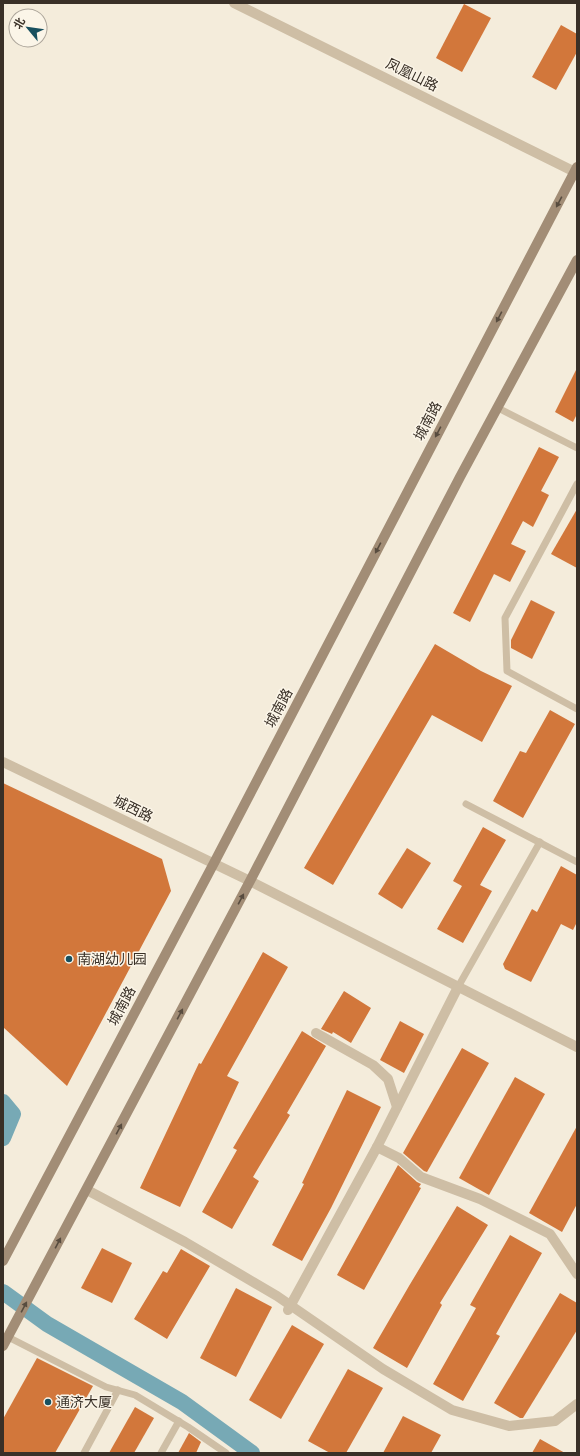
<svg xmlns="http://www.w3.org/2000/svg" width="580" height="1456" font-family="'Fira Sans Condensed','Noto Sans SC',sans-serif">
  <style>
    .lines { fill: none; stroke-linecap: round; stroke-linejoin: round }
    .canal { stroke: #77a9b5; stroke-width: 16 }
    .building { fill: #d2773b }
    .service { stroke: #cebea5; stroke-width: 7 }
    .minor { stroke: #cebea5; stroke-width: 10 }
    .tertiary { stroke: #cebea5; stroke-width: 10 }
    .secondary { stroke: #a28d76; stroke-width: 10 }
    .oneway { fill: #584c3f }
    .poi-dot { fill: #18505f; stroke: #fbf5e8; stroke-width: 1.5 }
    .labels { text-anchor: middle; dominant-baseline: central; stroke-width: 3; stroke-linejoin: round; paint-order: stroke }
    .street-label { font-size: 14px; fill: #393027; stroke: #fbf5e8 }
    .poi-label { font-size: 14px; fill: #393027; stroke: #fbf5e8; text-anchor: start }
  </style>
  <rect width="100%" height="100%" fill="#f4ecdb"/>
  <g class="lines">
    <!-- canal -->
    <g class="canal">
      <path d="M3,1102L13,1114L3,1138"/>
      <path d="M3,1292L47,1324L182,1402L252,1453"/>
    </g>
  </g>
  <!-- building -->
  <g class="building">
    <path d="M464,4L491,18L462,72L436,58Z"/>
    <path d="M561,25L577,34V52L556,90L532,77Z"/>
    <path d="M577,368V414L573,422L555,412Z"/>
    <path d="M539,447L559,457L541,491L549,495L533,527L523,521L511,544L526,551L510,582L494,574L470,622L453,613Z"/>
    <path d="M577,509V568L551,554Z"/>
    <path d="M531,600L555,612L532,659L511,648V640Z"/>
    <path d="M435,644L481,671L512,686L482,742L432,715L333,885L304,868Z"/>
    <path d="M550,710L575,724L523,818L493,801L520,751L526,753Z"/>
    <path d="M3,783L162,859L171,891L67,1086L3,1027Z"/>
    <path d="M483,827L506,840L480,885L492,891L463,943L437,929L462,886L453,881Z"/>
    <path d="M407,848L431,863L402,909L378,894Z"/>
    <path d="M561,866L577,875V922L573,930L561,924L531,982L505,969L503,964L532,909L537,912Z"/>
    <path d="M263,952L288,967L227,1076L239,1082L180,1207L140,1188L199,1063L201,1064Z"/>
    <path d="M344,991L371,1008L351,1043L333,1032L332,1034L321,1029Z"/>
    <path d="M400,1021L424,1034L404,1073L380,1060Z"/>
    <path d="M302,1031L326,1046L287,1113L290,1115L253,1177L259,1181L232,1229L202,1212L237,1150L233,1148Z"/>
    <path d="M462,1048L489,1063L427,1172L424,1171L403,1153Z"/>
    <path d="M515,1077L545,1094L489,1195L459,1178Z"/>
    <path d="M347,1090L381,1107L331,1208L302,1261L272,1245L304,1184L302,1183Z"/>
    <path d="M577,1126V1204L562,1232L529,1213Z"/>
    <path d="M398,1165L417,1182L421,1184L419,1187L421,1188L364,1290L337,1275Z"/>
    <path d="M457,1206L488,1225L440,1303L442,1305L407,1368L373,1348L409,1286Z"/>
    <path d="M510,1235L542,1253L496,1334L500,1336L463,1401L433,1384L476,1308L470,1305Z"/>
    <path d="M102,1248L132,1263L112,1303L81,1288Z"/>
    <path d="M181,1249L210,1266L167,1339L134,1319L163,1271L167,1273Z"/>
    <path d="M236,1288L272,1307L236,1377L200,1358Z"/>
    <path d="M560,1293L577,1303V1330L523,1418H520L494,1403Z"/>
    <path d="M292,1325L324,1344L281,1419L249,1400Z"/>
    <path d="M37,1358L93,1386L55,1453H3V1419Z"/>
    <path d="M348,1369L383,1388L346,1453H330L308,1441Z"/>
    <path d="M135,1407L154,1418L134,1453H109Z"/>
    <path d="M403,1416L441,1435L431,1453H383Z"/>
    <path d="M189,1433L201,1442L196,1453H178Z"/>
    <path d="M540,1439L565,1453H532Z"/>
  </g>
  <g class="lines">
    <!-- service -->
    <g class="service">
      <path d="M498,408L577,448"/>
      <path d="M577,484L505,618L507,671L577,709"/>
      <path d="M466,804L577,862"/>
      <path d="M458,987L540,842"/>
      <path d="M8,1337L106,1387L135,1395L188,1427L226,1453"/>
      <path d="M84,1453L118,1390"/>
      <path d="M161,1453L179,1421"/>
    </g>
    <!-- minor -->
    <g class="minor">
      <path d="M250,881L577,1047"/>
      <path d="M458,987L377,1147L399,1158L421,1177L480,1199L550,1234L577,1274"/>
      <path d="M316,1033L373,1065L388,1079L397,1107"/>
      <path d="M87,1190L185,1242L277,1296L383,1369L452,1410L509,1426L555,1421L577,1404"/>
      <path d="M288,1310L377,1147"/>
    </g>
    <!-- tertiary -->
    <g class="tertiary">
      <path d="M234,3L577,173"/>
      <path d="M3,762L250,881"/>
    </g>
    <!-- secondary -->
    <g class="secondary">
      <path d="M3,1261L214,863L577,167"/>
      <path d="M3,1346L250,881L460,477L577,260"/>
    </g>
  </g>
  <!-- one-way arrows -->
  <defs><path id="oneway-solid" d="M-6-.8H1V-3.2L6.5 0L1 3.2V.8H-6Z"/></defs>
  <g class="oneway">
    <use href="#oneway-solid" transform="translate(559 202) rotate(118)"/>
    <use href="#oneway-solid" transform="translate(499 317) rotate(118)"/>
    <use href="#oneway-solid" transform="translate(438 432) rotate(118)"/>
    <use href="#oneway-solid" transform="translate(378 548) rotate(118)"/>
    <use href="#oneway-solid" transform="translate(241 899) rotate(-62)"/>
    <use href="#oneway-solid" transform="translate(180 1014) rotate(-62)"/>
    <use href="#oneway-solid" transform="translate(119 1129) rotate(-62)"/>
    <use href="#oneway-solid" transform="translate(58 1243) rotate(-62)"/>
    <use href="#oneway-solid" transform="translate(24 1307) rotate(-62)"/>
  </g>
  <!-- markers -->
  <g class="poi-dot">
    <circle cx="69" cy="959" r="4"/>
    <circle cx="48" cy="1402" r="4"/>
  </g>
  <g class="labels">
    <!-- street labels -->
    <g class="street-label">
      <text transform="translate(412 75) rotate(26)">凤凰山路</text>
      <text transform="translate(428 421) rotate(-62)">城南路</text>
      <text transform="translate(279 708) rotate(-62)">城南路</text>
      <text transform="translate(133 809) rotate(26)">城西路</text>
      <text transform="translate(122 1006) rotate(-62)">城南路</text>
    </g>
    <!-- poi labels -->
    <g class="poi-label">
      <text x="77" y="959">南湖幼儿园</text>
      <text x="56" y="1402">通济大厦</text>
    </g>
  </g>
  <!-- border -->
  <rect width="580" height="1456" fill="none" stroke="#393027" stroke-width="8"/>
  <!-- north arrow -->
  <g transform="translate(28 28) rotate(299)"><circle r="19" fill="#fbf5e8" stroke="#ada69b"/>
  <path d="M0-3L7 15L0 10L-7 15Z" fill="#18505f"/>
  <text y="-6" font-size="11" font-weight="bold" text-anchor="middle" fill="#393027">北</text>
  </g>
</svg>
